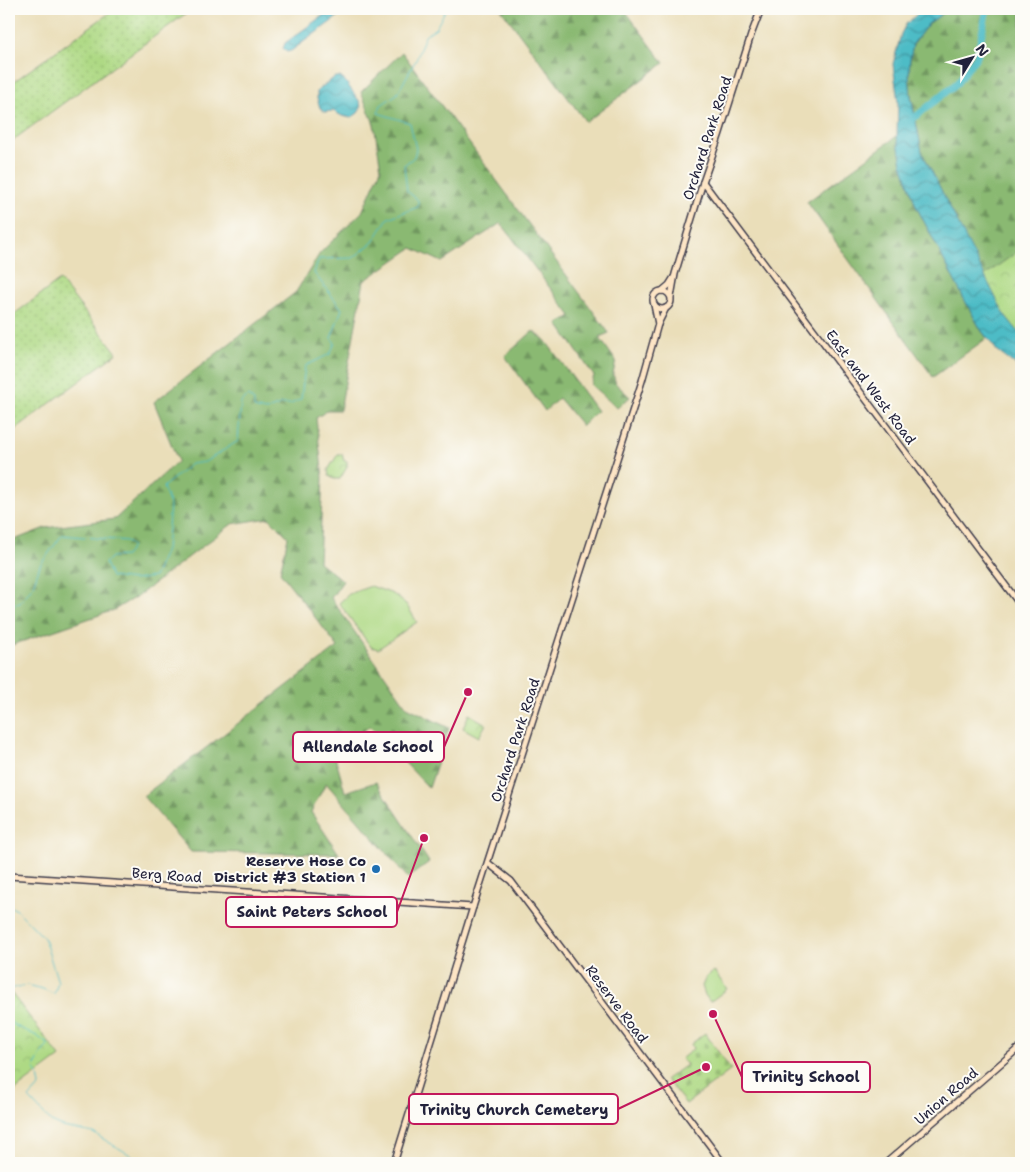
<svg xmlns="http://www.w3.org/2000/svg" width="1030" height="1172" font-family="'Shantell Sans',sans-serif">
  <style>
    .grass { fill: url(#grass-dots); stroke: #687e60 }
    .forest { fill: url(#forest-firs); stroke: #566e56 }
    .cemetery { fill: url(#cemetery-stones); stroke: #687e60 }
    .park { fill: url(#park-crowns); stroke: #687e60 }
    .pitch { fill: #aed984; stroke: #687e60 }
    .water { fill: url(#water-waves); stroke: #386f80 }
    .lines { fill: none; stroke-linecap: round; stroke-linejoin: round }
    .stream { stroke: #4ebcc6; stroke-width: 1 }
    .river { stroke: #4ebcc6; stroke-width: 7 }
    .secondary-casing { stroke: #403e4e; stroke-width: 8 }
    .secondary { stroke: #fde5c5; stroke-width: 5 }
    .poi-dot { fill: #1f6fb2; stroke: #fdfcf7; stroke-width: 2 }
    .labels { text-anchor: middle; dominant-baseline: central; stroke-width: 4; stroke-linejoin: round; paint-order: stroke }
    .street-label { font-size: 14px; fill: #22223b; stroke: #fdfcf7 }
    .poi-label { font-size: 14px; font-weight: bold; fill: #22223b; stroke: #fdfcf7; text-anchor: end }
    .leader { fill: none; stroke: #c2185b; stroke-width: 2 }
    .callout-dot { fill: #c2185b; stroke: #fdfcf7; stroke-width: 2 }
    .callout { fill: #fdfcf7; stroke: #c2185b; stroke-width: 2 }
    .callout-label { font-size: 15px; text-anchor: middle; font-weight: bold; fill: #22223b }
  </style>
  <defs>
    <pattern id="grass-dots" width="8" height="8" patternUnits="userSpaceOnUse" patternTransform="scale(1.25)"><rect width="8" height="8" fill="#aed984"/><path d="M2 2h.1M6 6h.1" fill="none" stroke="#95ba73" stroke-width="1.8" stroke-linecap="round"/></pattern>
    <pattern id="forest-firs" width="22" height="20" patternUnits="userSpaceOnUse" patternTransform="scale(1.25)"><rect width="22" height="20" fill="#8ab972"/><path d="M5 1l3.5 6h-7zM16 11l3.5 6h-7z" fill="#70965f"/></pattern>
    <pattern id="cemetery-stones" width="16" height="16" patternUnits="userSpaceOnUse" patternTransform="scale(1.25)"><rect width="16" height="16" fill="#aed984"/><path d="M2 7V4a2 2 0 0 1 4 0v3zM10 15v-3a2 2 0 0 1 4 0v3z" fill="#95ba73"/></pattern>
    <pattern id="park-crowns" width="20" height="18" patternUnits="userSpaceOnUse" patternTransform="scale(1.25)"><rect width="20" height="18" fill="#aed984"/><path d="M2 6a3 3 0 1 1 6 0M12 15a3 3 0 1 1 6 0" fill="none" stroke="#95ba73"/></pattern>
    <pattern id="water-waves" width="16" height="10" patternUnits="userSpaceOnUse" patternTransform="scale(1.25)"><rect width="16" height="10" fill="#4ebcc6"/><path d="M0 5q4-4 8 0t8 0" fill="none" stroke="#4098a2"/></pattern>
  </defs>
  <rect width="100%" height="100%" fill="#fdfcf7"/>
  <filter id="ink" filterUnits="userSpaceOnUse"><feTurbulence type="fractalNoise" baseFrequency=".02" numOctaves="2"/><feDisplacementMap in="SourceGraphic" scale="10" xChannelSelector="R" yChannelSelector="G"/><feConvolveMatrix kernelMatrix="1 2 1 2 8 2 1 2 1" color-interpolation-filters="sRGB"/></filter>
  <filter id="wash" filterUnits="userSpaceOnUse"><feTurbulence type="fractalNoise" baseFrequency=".0096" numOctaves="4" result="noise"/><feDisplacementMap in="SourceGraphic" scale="20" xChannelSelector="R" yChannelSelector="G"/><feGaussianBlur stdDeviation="1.12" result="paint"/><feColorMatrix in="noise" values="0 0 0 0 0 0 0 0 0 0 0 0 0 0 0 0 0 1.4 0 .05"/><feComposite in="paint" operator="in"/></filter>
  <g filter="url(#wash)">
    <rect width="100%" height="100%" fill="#eadeb9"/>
    <!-- grass -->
    <g class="grass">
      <path d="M115,9H192L9,143V85Z"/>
      <path d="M60,280L117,353L9,434V318Z"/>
    </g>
    <!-- forest -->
    <g class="forest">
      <path d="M501,9H624L664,63L586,122Z"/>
      <path d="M949,9H1021V249L984,276L922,152L911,96L909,76L910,59L913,44L928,24Z"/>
      <path d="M402,52L609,333L599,337L616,361L613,374L616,384L630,397L617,408L591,385L594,376L558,324L571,316L501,223L442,262L412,248L364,281L340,410H328L316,418L323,478L319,562L343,581L331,598L407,707L449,728L429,788L370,726L334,753L345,792L376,782L429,862L408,878L326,783L311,812L339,854L191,852L143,796L338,647L280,572L288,537L269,518L232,524L139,595L114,610L9,646V542L45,528L115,519L178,461L154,402L296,292L320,253L362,212L381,169L374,124L361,92Z"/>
      <path d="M897,136L902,164L916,206L964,299L981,330L987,338L933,377L807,202Z"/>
      <path d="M533,331L545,340L597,411L582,426L559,398L545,411L505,356Z"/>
    </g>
    <!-- cemetery -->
    <path class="cemetery" d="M705,1033L731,1070L686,1104L666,1079L686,1065L681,1059L693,1049L691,1044Z"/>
    <!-- park -->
    <g class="park">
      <path d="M1021,249V335L1004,314L984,276Z"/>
      <path d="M338,454H342L344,461H347V467L340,479H334L329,476L328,470Z"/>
      <path d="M469,714L486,724L479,737L463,728Z"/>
      <path d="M9,990L60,1057L9,1095Z"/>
    </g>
    <!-- pitch -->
    <g class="pitch">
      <path d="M371,586L393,594L406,604L417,622L378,649L371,647L339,603L349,594Z"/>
      <path d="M714,971L727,989L710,1002L705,995L702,986L706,977Z"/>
    </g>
    <!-- water -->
    <g class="water">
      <path d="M923,9H949L928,24L913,44L910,59L909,75L911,96L922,152L1004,314L1021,335V369L998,352L981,330L964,299L916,206L902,164L897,136L898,102L893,64L901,34L906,24Z"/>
      <path d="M334,10L337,11L339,15L335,19L291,51L287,52L283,49L285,43L329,11Z"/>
      <path d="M335,77H340L345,81L360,102L361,108L358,113L351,118L342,116L333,111L325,112L320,108L317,98V92L319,89Z"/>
    </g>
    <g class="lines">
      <!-- stream -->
      <g class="stream">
        <path d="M9,605L20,603L33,586L40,565L62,535L127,541L132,547L125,556L111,557L105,563L111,577L134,580L154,577L166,550L170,505L163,487L191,464L205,462L238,441L241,402L248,396L254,401V408L265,411L282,404H291L301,399L305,366L330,354L335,343L331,338L342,309L314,273L319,259L353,258L373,242L388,218L418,207V200L407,191L404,165L414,157L416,149L410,123L378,113L381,105L397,94L417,58L425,35L436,28L446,9"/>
        <path d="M9,906L17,910L44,938L58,982L54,994L43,989L27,985L9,989"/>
        <path d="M9,1020L14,1025L37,1036L49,1045L43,1051L34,1068L38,1075L40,1086L29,1098L51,1122L63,1127L93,1133L139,1160L137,1163"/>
      </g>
      <!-- river -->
      <path class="river" d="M908,123L957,83L977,56L987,9"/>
    </g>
  </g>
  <g filter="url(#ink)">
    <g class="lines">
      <defs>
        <g id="secondary">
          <path d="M703,182L1021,606"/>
          <circle cx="662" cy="300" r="9"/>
          <path d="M662,291L669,285L674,277"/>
          <path d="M671,297L675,274L703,182L719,136L751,35L761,9"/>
          <path d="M654,305L658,324"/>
          <path d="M488,863L511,881L723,1163"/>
          <path d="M9,876L473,907"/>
          <path d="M394,1163L473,907L642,381L658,324L666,308"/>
          <path d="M886,1163L1021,1046"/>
        </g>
      </defs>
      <!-- secondary casing -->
      <use href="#secondary" class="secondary-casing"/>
      <!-- secondary -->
      <use href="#secondary" class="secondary"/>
    </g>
  </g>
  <!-- markers -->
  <circle class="poi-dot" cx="376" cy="869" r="5"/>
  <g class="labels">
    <!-- street labels -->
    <g class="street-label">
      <text transform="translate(707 138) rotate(-72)">Orchard Park Road</text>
      <text transform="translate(871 387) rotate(53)">East and West Road</text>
      <text transform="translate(515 740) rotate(-72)">Orchard Park Road</text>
      <text transform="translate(167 875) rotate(4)">Berg Road</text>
      <text transform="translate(617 1004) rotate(53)">Reserve Road</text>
      <text transform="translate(946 1096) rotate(-41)">Union Road</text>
    </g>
    <!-- poi labels -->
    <g class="poi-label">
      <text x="366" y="861">Reserve Hose Co<tspan x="366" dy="16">District #3 Station 1</tspan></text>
    </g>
  </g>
  <!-- callouts -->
  <path class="leader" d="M468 692L444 747M424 838L397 912M713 1014L742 1077M706 1067L618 1109"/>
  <g class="callout-dot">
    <circle cx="468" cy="692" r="5"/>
    <circle cx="424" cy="838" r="5"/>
    <circle cx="713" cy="1014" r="5"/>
    <circle cx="706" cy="1067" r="5"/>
  </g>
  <g class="callout">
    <rect x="293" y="732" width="151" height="30" rx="5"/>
    <rect x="226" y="897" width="171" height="30" rx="5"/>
    <rect x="742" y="1062" width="128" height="30" rx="5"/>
    <rect x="409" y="1094" width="209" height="30" rx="5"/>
  </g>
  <g class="callout-label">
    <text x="368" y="752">Allendale School</text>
    <text x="312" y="917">Saint Peters School</text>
    <text x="806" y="1082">Trinity School</text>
    <text x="514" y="1115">Trinity Church Cemetery</text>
  </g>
  <!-- margin -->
  <rect width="1030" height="1172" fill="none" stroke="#fdfcf7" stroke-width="30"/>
  <!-- north arrow -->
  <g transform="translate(972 58) rotate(53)" stroke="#fdfcf7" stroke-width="4" paint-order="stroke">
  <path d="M0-4L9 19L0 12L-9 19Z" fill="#22223b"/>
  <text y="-8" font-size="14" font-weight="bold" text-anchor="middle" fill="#22223b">N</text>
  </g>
</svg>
